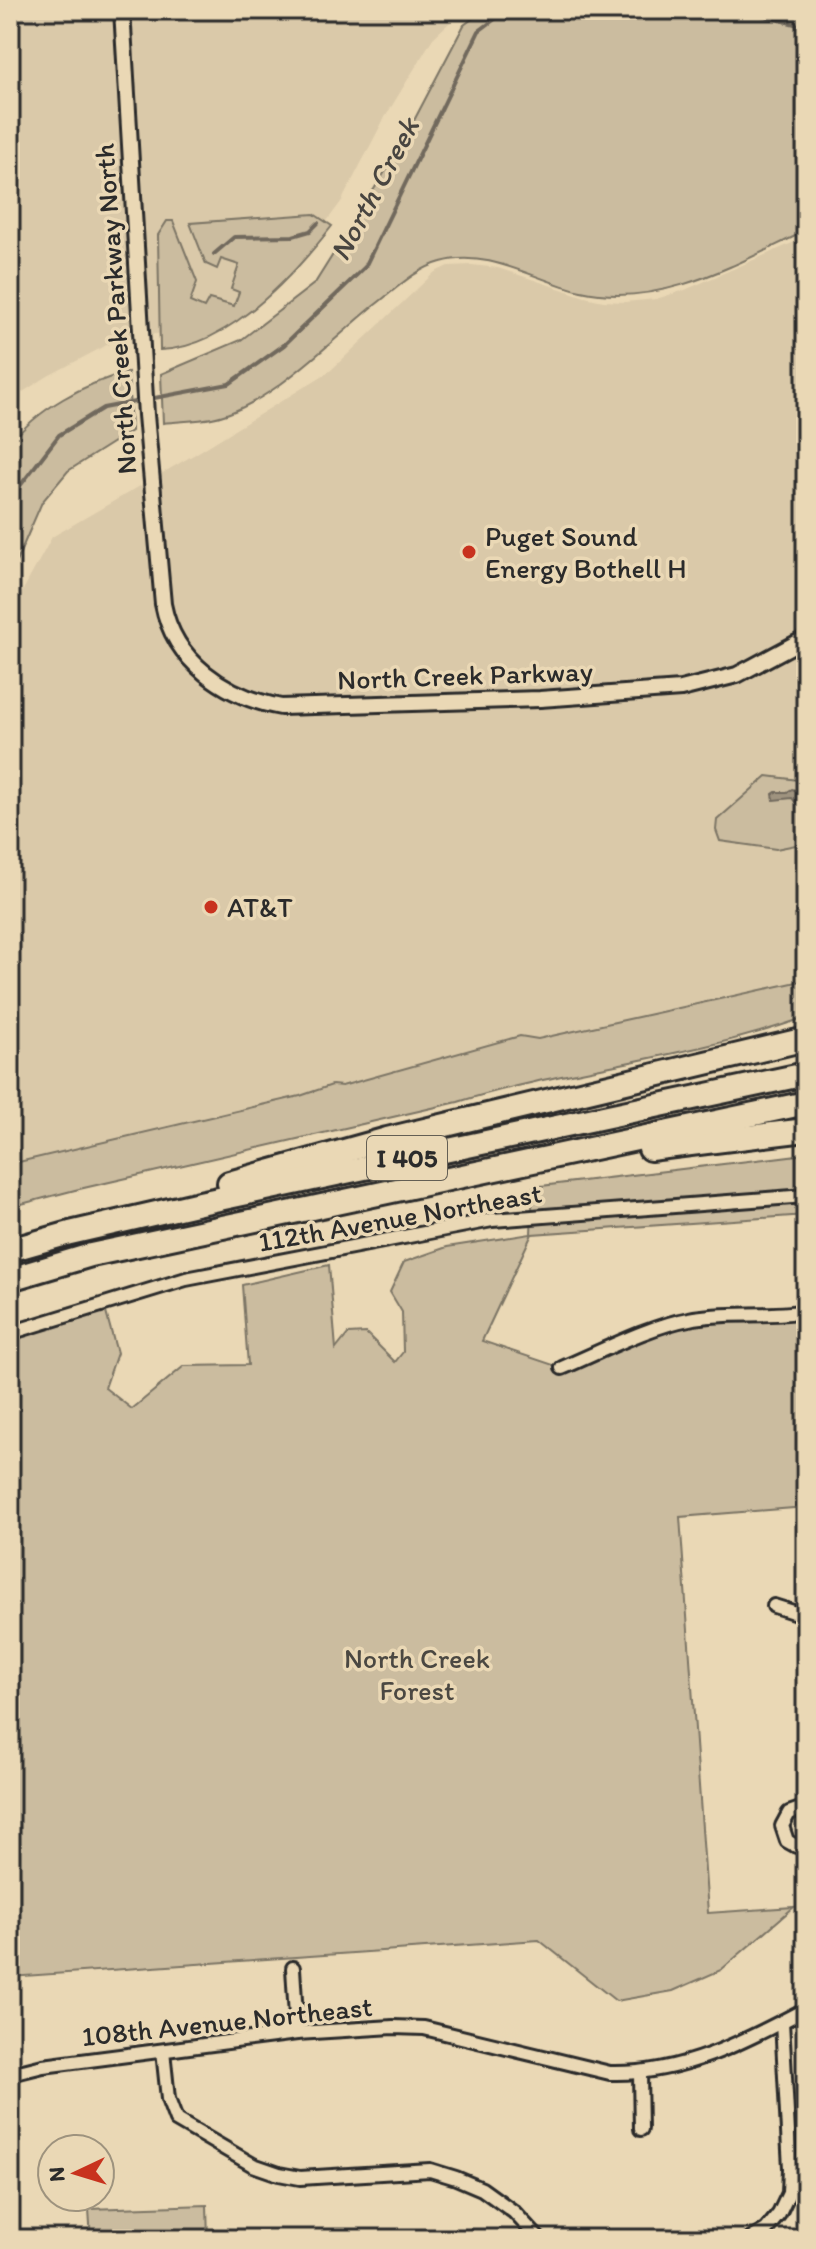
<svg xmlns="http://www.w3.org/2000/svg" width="816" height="2249" font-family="Itim,sans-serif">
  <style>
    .built { fill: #dac9a9 }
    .green { fill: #cbbc9f; stroke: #7b7465; stroke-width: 2 }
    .water { fill: #9f937f; stroke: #71695d; stroke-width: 2 }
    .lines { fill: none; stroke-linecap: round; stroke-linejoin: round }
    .stream { stroke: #71695d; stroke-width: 4 }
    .minor-casing { stroke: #2b2b2b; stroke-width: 18 }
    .tertiary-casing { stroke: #2b2b2b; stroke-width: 20 }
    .motorway-casing { stroke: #2b2b2b; stroke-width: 28 }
    .minor { stroke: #ead8b5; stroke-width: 12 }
    .tertiary { stroke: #ead8b5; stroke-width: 14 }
    .motorway { stroke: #ead8b5; stroke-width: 22 }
    .poi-dot { fill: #c8321e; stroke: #ead8b5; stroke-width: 3 }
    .labels { text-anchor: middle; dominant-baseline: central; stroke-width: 7; stroke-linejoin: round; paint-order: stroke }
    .shield { fill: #ead8b5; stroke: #645f54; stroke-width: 2 }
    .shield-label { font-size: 26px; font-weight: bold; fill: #2b2b2b }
    .street-label { font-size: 28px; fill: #2b2b2b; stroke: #ead8b5 }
    .poi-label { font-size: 28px; fill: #2b2b2b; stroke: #ead8b5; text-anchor: start }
    .park-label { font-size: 28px; fill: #4b4842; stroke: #ead8b5 }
    .water-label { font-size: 30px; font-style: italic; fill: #484540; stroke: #ead8b5 }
  </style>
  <rect width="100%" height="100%" fill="#ead8b5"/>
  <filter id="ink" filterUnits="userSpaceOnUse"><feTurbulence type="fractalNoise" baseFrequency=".0125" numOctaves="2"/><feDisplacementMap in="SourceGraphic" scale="16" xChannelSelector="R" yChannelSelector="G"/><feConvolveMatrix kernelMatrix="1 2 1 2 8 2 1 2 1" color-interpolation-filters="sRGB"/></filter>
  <g filter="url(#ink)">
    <!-- built -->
    <g class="built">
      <path d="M10,10H463L433,38L384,119L341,202L321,229L247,306L176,332L122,337L48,376L10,400Z"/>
      <path d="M806,237V994L10,1184V614L52,537L197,453L330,371L435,272L448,266L472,265L498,268L585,297L603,301L625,302L656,299L685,290Z"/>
    </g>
    <!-- green -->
    <g class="green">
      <path d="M484,10H806V231C737,263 661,309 581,291C536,281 488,248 441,262C415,269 396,289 375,305C330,341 269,407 212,418C196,421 179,421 163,423L161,374L241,340L315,283L398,151L464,25Z"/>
      <path d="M314,214L332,226C293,276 228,348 160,350L158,235L167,221H173L197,282L190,302L204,308L209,299L234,306L239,292L231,289L239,265L221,259L217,269L206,264L190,223Z"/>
      <path d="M128,372L131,431L68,471L42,502L10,576V444C37,409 85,383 128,372Z"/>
      <path d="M767,776L806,781V843L776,849L720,841L716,830L717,820Z"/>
      <path d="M806,980V1017C693,1058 572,1067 458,1102L75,1190L10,1207V1164L300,1096L332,1085L342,1086L520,1036L538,1039Z"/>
      <path d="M806,1154V1215L532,1234L482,1341L562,1368L665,1325L806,1311V1507L680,1517L708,1913L794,1907L721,1970L673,1991L616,2001L539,1940L10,1977V1333L104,1305L117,1353L105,1388L132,1409L184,1366L248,1365L242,1285L329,1265L336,1349L348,1334L366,1333L395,1362L403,1352L402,1312L390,1292L404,1262L447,1247L531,1234L533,1187Z"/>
      <path d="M207,2205L208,2239H91L89,2209Z"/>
    </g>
    <!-- water -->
    <path class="water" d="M792,789L803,793L801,801L795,802L792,798L774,800L773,794L776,792H787Z"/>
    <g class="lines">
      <!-- stream -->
      <g class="stream">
        <path d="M742,10L806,27"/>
        <path d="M214,254L234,237L293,236L310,231L318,223"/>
        <path d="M149,399L229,384L284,345L365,267L479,31L507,10"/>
        <path d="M10,499L59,435L103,408L140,401"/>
        <path d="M10,2037L16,2045"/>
      </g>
      <defs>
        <g id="minor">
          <path d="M10,1333L186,1279L492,1220L806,1196"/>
          <path d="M562,1368C600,1352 650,1326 689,1319C728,1311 766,1318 806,1311"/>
          <path d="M774,1606L806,1616"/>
          <path d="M806,1807L789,1813L782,1826L787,1841L796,1846H806"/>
          <path d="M293,1968L297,2033"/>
          <path d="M163,2051L168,2099L176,2120L253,2165L279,2174L300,2178L430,2170L456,2178L482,2189L514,2212L539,2239"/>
          <path d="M640,2074L641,2129"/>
          <path d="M10,2077L19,2072L43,2066L297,2033L393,2027L424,2028L610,2073C681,2075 744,2042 806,2009"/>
          <path d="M751,2239L766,2230L779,2214L789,2193L790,2168L782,2022"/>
        </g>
        <path id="tertiary" d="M122,10L146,415L163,604C174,662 226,697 281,707L540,699L681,689L737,675L806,638"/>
        <g id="motorway">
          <path d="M650,1149L806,1130"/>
          <path d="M229,1183L387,1139L806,1039"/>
          <path d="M10,1250L70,1233L200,1203L806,1074"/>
          <path d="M10,1279L91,1255L806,1103"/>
        </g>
      </defs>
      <!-- minor casing -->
      <use href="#minor" class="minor-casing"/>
      <!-- tertiary casing -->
      <use href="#tertiary" class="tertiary-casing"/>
      <!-- motorway casing -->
      <use href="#motorway" class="motorway-casing"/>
      <!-- minor -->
      <use href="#minor" class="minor"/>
      <!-- tertiary -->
      <use href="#tertiary" class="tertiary"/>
      <!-- motorway -->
      <use href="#motorway" class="motorway"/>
    </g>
  </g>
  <!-- markers -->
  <g class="poi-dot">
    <circle cx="469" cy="552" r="8"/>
    <circle cx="211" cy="907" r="8"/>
  </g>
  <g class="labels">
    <!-- shield labels -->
    <rect class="shield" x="367" y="1136" width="80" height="44" rx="6"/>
    <g class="shield-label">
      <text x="407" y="1158">I 405</text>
    </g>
    <!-- street labels -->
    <g class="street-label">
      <text transform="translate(115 309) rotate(-94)">North Creek Parkway North</text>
      <text transform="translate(465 675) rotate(-2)">North Creek Parkway</text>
      <text transform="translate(400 1217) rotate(-10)">112th Avenue Northeast</text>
      <text transform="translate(227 2021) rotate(-6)">108th Avenue Northeast</text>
    </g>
    <!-- poi labels -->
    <g class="poi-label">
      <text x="485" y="536">Puget Sound<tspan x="485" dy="32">Energy Bothell H</tspan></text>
      <text x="227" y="907">AT&amp;T</text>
    </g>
    <!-- park labels -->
    <g class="park-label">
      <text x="417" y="1658">North Creek<tspan x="417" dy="32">Forest</tspan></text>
    </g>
    <!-- water labels -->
    <g class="water-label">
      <text transform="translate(374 189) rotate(-62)">North Creek</text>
    </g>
  </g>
  <!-- margin -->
  <rect width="816" height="2249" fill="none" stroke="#ead8b5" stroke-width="40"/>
  <rect x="20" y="20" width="776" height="2209" fill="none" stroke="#2b2b2b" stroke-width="3" filter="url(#ink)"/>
  <!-- north arrow -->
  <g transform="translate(76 2173) rotate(266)"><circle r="38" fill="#ead8b5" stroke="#9e937e" stroke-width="2"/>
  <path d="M0-6L14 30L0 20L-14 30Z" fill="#c8321e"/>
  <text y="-12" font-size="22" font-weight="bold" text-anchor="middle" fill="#2b2b2b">N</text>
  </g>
</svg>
